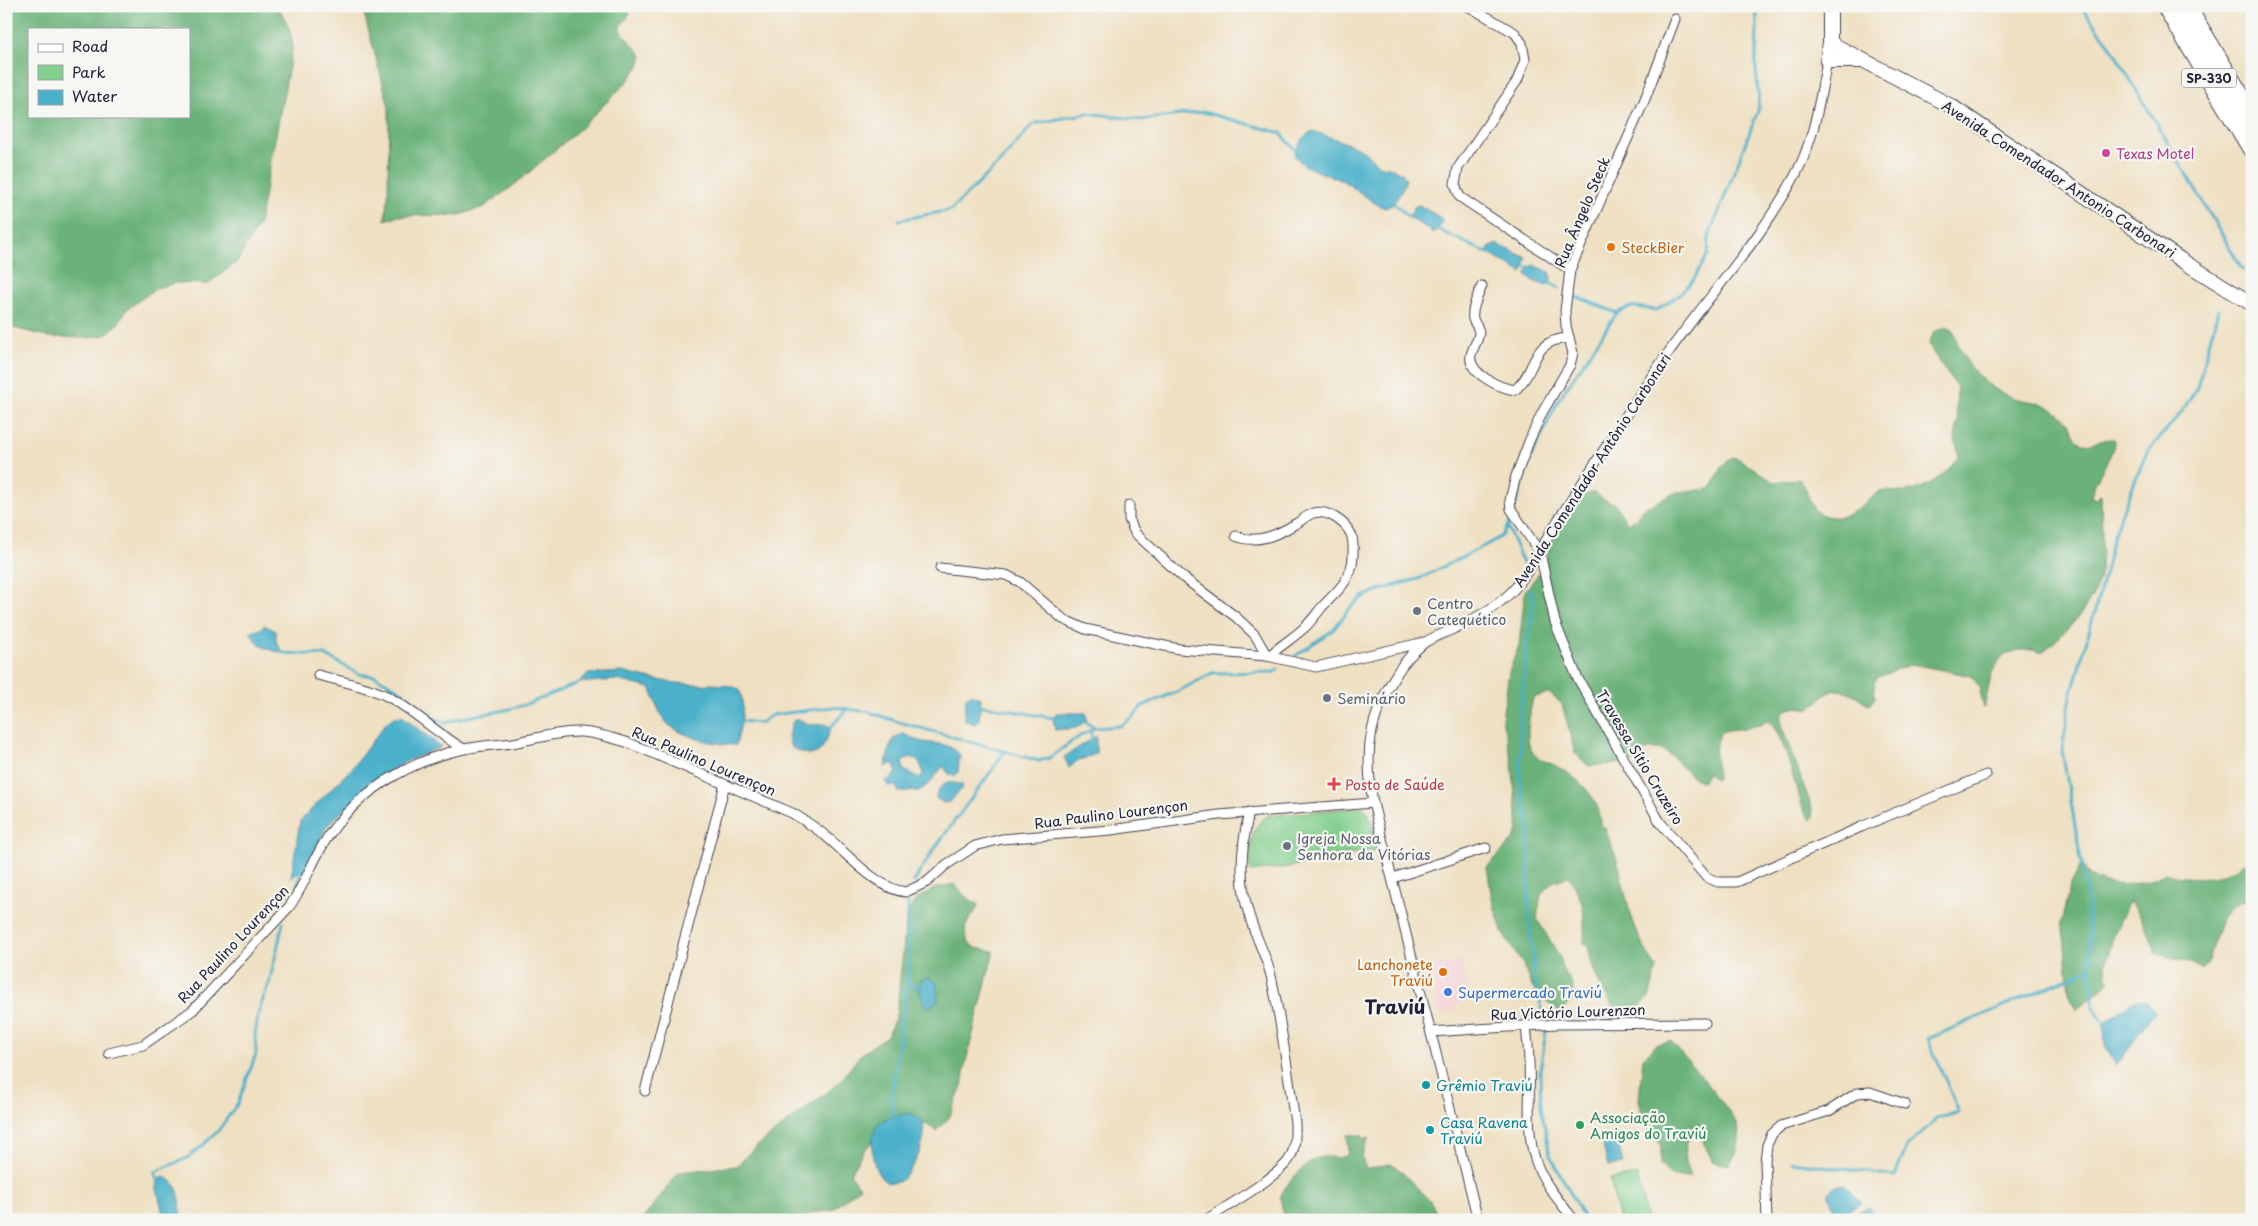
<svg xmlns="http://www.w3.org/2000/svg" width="2258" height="1226" font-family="'Playpen Sans',sans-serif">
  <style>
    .built { fill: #f6cfd7 }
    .green { fill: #83cf8e; stroke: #527864 }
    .forest { fill: #6ab279; stroke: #466a5a; fill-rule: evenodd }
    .water { fill: #4bb1ca; stroke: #366a82; fill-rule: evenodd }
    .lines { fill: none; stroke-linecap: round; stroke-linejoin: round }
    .stream { stroke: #4bb1ca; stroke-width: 3 }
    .minor-casing { stroke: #413e4f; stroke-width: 11 }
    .secondary-casing { stroke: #413e4f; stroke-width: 16 }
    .motorway-casing { stroke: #413e4f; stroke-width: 20 }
    .minor { stroke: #fff; stroke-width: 9 }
    .secondary { stroke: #fff; stroke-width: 14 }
    .motorway { stroke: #fff; stroke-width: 18 }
    .hotel-dot { fill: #d1479c; stroke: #f6f6f2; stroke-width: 2 }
    .food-dot { fill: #e8710a; stroke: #f6f6f2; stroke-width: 2 }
    .worship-dot { fill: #6b7280; stroke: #f6f6f2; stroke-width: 2 }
    .health-dot { fill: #e0444e; stroke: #f6f6f2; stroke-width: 2 }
    .shop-dot { fill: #3f7fe0; stroke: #f6f6f2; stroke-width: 2 }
    .culture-dot { fill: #0f9aa8; stroke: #f6f6f2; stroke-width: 2 }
    .leisure-dot { fill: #2e9e5b; stroke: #f6f6f2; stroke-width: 2 }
    .labels { text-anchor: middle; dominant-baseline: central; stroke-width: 4.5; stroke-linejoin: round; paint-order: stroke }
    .shield { fill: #f6f6f2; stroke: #626272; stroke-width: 1 }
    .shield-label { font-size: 12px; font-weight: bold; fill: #22223b }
    .hotel-label { font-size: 14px; fill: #b23c85; stroke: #f6f6f2; text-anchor: start }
    .street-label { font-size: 14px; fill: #22223b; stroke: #f6f6f2 }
    .food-label { font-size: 14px; fill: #c56008; stroke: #f6f6f2; text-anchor: start }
    .worship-label { font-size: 14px; fill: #5b616d; stroke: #f6f6f2; text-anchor: start }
    .health-label { font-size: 14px; fill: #be3a42; stroke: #f6f6f2; text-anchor: start }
    .shop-label { font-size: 14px; fill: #366cbe; stroke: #f6f6f2; text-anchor: start }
    .culture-label { font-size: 14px; fill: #0d838f; stroke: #f6f6f2; text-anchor: start }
    .leisure-label { font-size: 14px; fill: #27864d; stroke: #f6f6f2; text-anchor: start }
    .district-label { font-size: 19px; font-weight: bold; fill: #22223b; stroke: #f6f6f2 }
  </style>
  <rect width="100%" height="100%" fill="#f6f6f2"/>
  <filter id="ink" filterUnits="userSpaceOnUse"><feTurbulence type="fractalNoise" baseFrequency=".02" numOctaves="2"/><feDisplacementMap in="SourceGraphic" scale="10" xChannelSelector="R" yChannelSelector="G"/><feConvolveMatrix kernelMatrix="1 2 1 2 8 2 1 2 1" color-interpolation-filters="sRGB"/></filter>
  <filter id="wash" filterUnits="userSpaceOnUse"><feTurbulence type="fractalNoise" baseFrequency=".0096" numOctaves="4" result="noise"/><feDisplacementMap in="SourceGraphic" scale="20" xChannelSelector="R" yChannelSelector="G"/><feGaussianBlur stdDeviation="1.12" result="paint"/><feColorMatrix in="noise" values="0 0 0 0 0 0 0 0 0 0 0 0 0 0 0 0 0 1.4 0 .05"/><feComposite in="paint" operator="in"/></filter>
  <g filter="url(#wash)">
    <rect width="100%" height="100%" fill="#efe0c2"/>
    <!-- built -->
    <path class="built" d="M1461,961L1470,1001L1453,1005L1454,1011L1440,1013L1431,968Z"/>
    <!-- green -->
    <g class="green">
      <path d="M1363,807L1368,812L1378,850L1312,859L1309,864L1250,872C1250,852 1249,828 1267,816Z"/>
      <path d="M1637,1175L1647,1220H1619L1610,1179Z"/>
    </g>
    <!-- forest -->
    <g class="forest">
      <path d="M6,6H278L289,28L293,45L259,224L237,262L208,284L174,283L157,288L127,309L118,324L105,335L88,338L50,337L6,326V221C10,212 10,200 6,190ZM29,29H189V116H29Z"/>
      <path d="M362,6H632L627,19L620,26L623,34L642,55L639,66L627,82L581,128L513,186L484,207L460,215L396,216L385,220L388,196L389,107Z"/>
      <path d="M1946,327L1953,330C1963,364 1981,386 2014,398C2027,402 2040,401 2051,408C2057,412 2068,420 2071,426C2074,431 2074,439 2080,442C2093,447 2102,438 2114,439C2115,457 2095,475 2091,497L2096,499L2101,494C2101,519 2105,565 2097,586C2088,610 2061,638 2041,653C2035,649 2029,650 2022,650C1990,652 1991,683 1984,708L1979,687L1972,676L1912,664L1876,678L1874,683L1875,698L1869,705C1841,684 1834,685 1810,709L1797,707L1785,710L1781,717L1782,727L1812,808L1813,817L1811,820C1796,811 1791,741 1768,721L1748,728L1727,730L1720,733L1715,750L1717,777L1716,780L1707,773L1703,782C1675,772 1675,737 1637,753L1635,762L1588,766L1575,753L1562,704L1549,693L1533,698C1530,713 1526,731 1529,745C1532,758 1546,761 1556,766C1578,777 1601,799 1601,825L1605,828C1610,843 1618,859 1621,875C1628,908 1637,941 1657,968L1649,998L1636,1011H1617C1601,990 1592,972 1588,946L1584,944C1584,912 1586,905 1569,876L1553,882L1541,894L1537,919L1561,959V967L1572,983L1574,999L1560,1012L1542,999L1531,985L1524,966L1503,934L1492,899L1487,867L1514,839L1518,829L1512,762L1502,719L1509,672L1519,645L1525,591L1543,568L1551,543L1583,495L1595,492L1601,498L1615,504L1627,523L1635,520L1642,509L1677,492L1710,489C1719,478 1720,464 1732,457L1739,459L1774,482L1799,479C1810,489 1807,510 1823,515C1844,522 1855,511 1870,499C1873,497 1876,493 1879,492C1888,490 1898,493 1906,492C1927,489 1948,473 1959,456L1955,438L1958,421L1956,410L1957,387L1933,353L1929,343L1934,332Z"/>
      <path d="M2252,862V900C2219,899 2215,940 2207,964L2202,970C2195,962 2167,957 2155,952V948L2141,918L2132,903H2128C2121,919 2097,967 2110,981L2076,1010L2069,992L2064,937L2061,923L2070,886L2081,865C2084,868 2088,874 2092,877C2110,890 2148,885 2165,873C2182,880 2232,881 2242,863Z"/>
      <path d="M954,884L967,898L978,904C977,913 966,920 965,930C965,933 967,939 968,942L975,948L994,951L966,1061L962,1086L949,1118L936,1131L928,1124L915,1123L884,1128L862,1153L850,1174L860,1187L833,1210L811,1213L800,1220H642L679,1172L737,1166L751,1151L840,1082L859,1056L887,1036L896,1016L907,914L918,898L936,888Z"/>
      <path d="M1671,1041C1685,1059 1737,1113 1739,1133C1740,1147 1736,1154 1729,1165L1713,1162L1698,1131L1686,1143L1685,1162L1691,1177H1673L1660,1165L1661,1146L1642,1114L1639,1099L1643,1058L1656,1045Z"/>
      <path d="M1347,1135H1362V1138H1369C1363,1149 1359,1158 1367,1169L1389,1164L1396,1166L1429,1200L1436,1212V1220H1281C1285,1209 1280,1205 1281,1197C1282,1187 1307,1163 1315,1159C1325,1154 1336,1160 1346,1156L1348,1152Z"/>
      <path d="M2239,1213L2252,1215V1220H2228Z"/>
    </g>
    <!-- water -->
    <g class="water">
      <path d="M1313,131L1360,148L1379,165L1389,167L1402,173L1406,180L1401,192L1394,203L1386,208L1379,206C1367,198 1356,189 1343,181C1327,173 1305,171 1294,155C1298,146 1303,135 1313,131Z"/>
      <path d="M1419,205L1441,218L1442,224L1434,233L1409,217L1414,207Z"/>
      <path d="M1497,244L1527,258L1522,273L1487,253L1489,248Z"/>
      <path d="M1534,265L1550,272C1552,278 1551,282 1546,286L1531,280L1526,274L1530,267Z"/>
      <path d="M264,625L276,631V641L283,653C270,650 256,648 251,632L261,629Z"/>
      <path d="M622,672C646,678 668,683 692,684C708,685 724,682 739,689C747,706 740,728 736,745C716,745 681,737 667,723C658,714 655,699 650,688L617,680L578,683L587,674Z"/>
      <path d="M971,694L981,698L979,722L974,724L964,719L966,698Z"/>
      <path d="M1057,713H1086L1087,720L1076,728L1055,730L1053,718Z"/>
      <path d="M402,716L441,747L407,761L379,778L326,827L305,871L291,877L300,821L352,768L386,723L394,717Z"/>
      <path d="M798,719L811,725L824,724L831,727C823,753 817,762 791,747L788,737L793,721Z"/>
      <path d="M904,734C909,736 914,739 919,741C935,745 948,741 960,755L958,772L955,776L949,774L943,766L929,784L919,791L899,792L896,786H888L885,781L891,779L897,772L893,763L885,767L890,746L895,737ZM910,757C919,760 922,765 923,774L919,778L904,770L902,762Z"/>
      <path d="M1096,736V754L1077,761L1069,768L1064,757Z"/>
      <path d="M946,782L962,784V789L949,802L943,803L936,798L938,790Z"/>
      <path d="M930,978L937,983L938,1001L927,1008C920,998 918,990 922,979Z"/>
      <path d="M2140,999L2148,1002L2156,1013C2139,1027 2132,1049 2116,1065L2105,1045L2104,1023L2131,1003Z"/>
      <path d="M910,1113C913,1115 918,1116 920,1119C933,1135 912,1172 899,1182C896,1182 890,1183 887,1182C871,1176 867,1133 880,1122C888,1116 900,1115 910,1113Z"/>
      <path d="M1616,1133L1623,1164L1608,1166L1601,1137Z"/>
      <path d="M162,1177C181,1179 181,1205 181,1220H164L156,1184Z"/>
      <path d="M1843,1184L1862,1203L1850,1209L1845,1220L1834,1210L1828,1192L1833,1187Z"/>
      <path d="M1869,1207L1878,1220H1853L1857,1212Z"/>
    </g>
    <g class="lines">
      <!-- stream -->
      <g class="stream">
        <path d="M2080,6L2108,42L2243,270"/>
        <path d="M1394,203L1409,217"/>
        <path d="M899,220L951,210L1000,162L1033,124L1088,113L1141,120L1203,112L1281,133L1296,151"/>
        <path d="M1437,229L1487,253"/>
        <path d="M1525,267H1530"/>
        <path d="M1549,283L1559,288"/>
        <path d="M1570,294L1617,313"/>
        <path d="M1516,504L1527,465L1559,399L1617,313C1636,302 1638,309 1657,310L1680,294L1694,279L1708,254L1709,237L1717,216L1758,111C1760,96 1757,84 1756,69C1755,47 1759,27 1756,6"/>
        <path d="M1508,528L1523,563"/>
        <path d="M1530,589L1534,602L1526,650L1521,710L1520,781L1529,829V912L1535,985L1547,1025L1540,1070L1541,1108L1550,1155L1585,1220"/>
        <path d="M283,653L325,655L359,674L375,676L400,690L430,716L445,723C468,715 493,714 517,707C538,701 558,691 578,683"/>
        <path d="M1295,656L1333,630L1351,607L1363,597L1380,590L1421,578L1486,545L1502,536L1511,520"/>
        <path d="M980,705L1053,718"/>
        <path d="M741,721L760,723L772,715L833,707L869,712L899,722L1039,761L1049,758L1080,736L1095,728L1120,726L1133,717L1142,706L1179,691L1212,673L1274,672L1278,669"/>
        <path d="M1085,722L1095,728"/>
        <path d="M831,727L847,709"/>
        <path d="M1091,730L1092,739"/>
        <path d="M914,882C940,835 976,796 1005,751"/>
        <path d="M298,886L301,870"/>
        <path d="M907,983L919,987"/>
        <path d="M2104,1023L2093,1006L2087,895L2062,750L2071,696L2096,607L2116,527L2147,452L2181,413L2197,388L2218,310"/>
        <path d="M892,1117L891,1101L909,967L908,904"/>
        <path d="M1792,1162L1895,1176L1907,1147L1936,1119L1959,1112L1928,1039L2091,968"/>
        <path d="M158,1180L155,1172L187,1158L203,1145L218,1131L238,1103L256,1054L255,1034L259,1010L269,984L283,923"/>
      </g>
    </g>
  </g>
  <g filter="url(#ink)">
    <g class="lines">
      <defs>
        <g id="minor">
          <path d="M1468,6L1515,33L1522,43L1525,60L1517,81L1458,168L1455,184L1460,197L1570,270"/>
          <path d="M1675,19L1645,99L1570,270L1565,311L1566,326L1573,353L1570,365L1542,413L1530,439L1516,476L1510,500L1511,509L1540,553L1555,622L1577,677L1660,822L1706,877L1718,882H1737L1861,827L1986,775"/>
          <path d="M1482,286C1478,295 1471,309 1473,319C1475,325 1479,327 1479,333C1478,341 1473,347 1471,355C1467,373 1500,388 1515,390C1539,369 1529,340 1569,338"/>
          <path d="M1129,505V519L1135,533L1184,578L1236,617L1255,635L1267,656"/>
          <path d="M1236,536C1257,545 1279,534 1297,523C1302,520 1308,515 1313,513C1327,509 1345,522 1351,534C1354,541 1353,550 1353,557C1352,580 1336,592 1322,607C1316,614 1311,622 1304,628C1293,638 1280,646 1269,656"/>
          <path d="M940,568L1006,575L1020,582L1063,619L1085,629L1179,649L1267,656L1316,667L1425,642"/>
          <path d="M318,675C343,682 372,687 394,700C419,715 439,735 464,749"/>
          <path d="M1393,878L1486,848"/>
          <path d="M1526,1025C1527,1038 1529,1051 1529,1063C1531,1097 1525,1130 1536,1162C1544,1184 1560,1202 1574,1220"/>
          <path d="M1431,1032L1557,1024L1705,1023"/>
          <path d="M109,1053L143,1045L193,1010L289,907C307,882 315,852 334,828C364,788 415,759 464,749C480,746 497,745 513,743C534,739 560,731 581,732C597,733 613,738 629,743L792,813C804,820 816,828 827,837C848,855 879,890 906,892L927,882L946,865L975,846L1002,839L1111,830L1219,815L1373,803"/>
          <path d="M645,1091L725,784"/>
          <path d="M1206,1220C1224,1208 1281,1175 1290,1158C1296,1147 1295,1135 1295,1123C1288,1074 1282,1024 1271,976C1266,955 1256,938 1250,918C1238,883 1241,848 1249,812"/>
          <path d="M1478,1220L1373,803C1364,751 1369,718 1397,673C1404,662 1414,651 1424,643C1432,637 1444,634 1453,629C1475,619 1500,606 1516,587C1532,568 1542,546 1555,525C1588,475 1621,424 1654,373C1700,304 1760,244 1798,170C1815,136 1820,97 1827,61"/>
          <path d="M1767,1220L1765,1161L1767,1145L1772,1134L1781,1126L1829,1111L1857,1093L1870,1092L1905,1104"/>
        </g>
        <g id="secondary">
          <path d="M1830,6V43L1827,61H1861"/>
          <path d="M1830,43L1951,106L2181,260L2252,304"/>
        </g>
        <g id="motorway">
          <path d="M2166,6L2252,149"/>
          <path d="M2186,6L2252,115"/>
        </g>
      </defs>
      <!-- minor casing -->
      <use href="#minor" class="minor-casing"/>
      <!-- secondary casing -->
      <use href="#secondary" class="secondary-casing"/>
      <!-- motorway casing -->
      <use href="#motorway" class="motorway-casing"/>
      <!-- minor -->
      <use href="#minor" class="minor"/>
      <!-- secondary -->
      <use href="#secondary" class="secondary"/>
      <!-- motorway -->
      <use href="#motorway" class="motorway"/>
    </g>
  </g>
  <!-- markers -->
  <circle class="hotel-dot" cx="2106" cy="153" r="5"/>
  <g class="food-dot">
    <circle cx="1611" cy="247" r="5"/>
    <circle cx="1443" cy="972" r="5"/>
  </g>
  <g class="worship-dot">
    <circle cx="1417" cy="611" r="5"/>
    <circle cx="1327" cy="698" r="5"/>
    <circle cx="1287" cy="846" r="5"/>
  </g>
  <path class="health-dot" d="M1331.5 776.5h5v5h5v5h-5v5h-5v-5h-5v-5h5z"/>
  <circle class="shop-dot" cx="1448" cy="992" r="5"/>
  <g class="culture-dot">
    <circle cx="1426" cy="1085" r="5"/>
    <circle cx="1430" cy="1130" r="5"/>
  </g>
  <circle class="leisure-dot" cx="1580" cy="1125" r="5"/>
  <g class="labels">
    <!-- shield labels -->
    <rect class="shield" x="2181.5" y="68.5" width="55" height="19" rx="4"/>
    <g class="shield-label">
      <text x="2209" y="78">SP-330</text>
    </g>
    <!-- hotel labels -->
    <g class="hotel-label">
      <text x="2116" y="153">Texas Motel</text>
    </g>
    <!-- street labels -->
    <g class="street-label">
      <text transform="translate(2059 179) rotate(33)">Avenida Comendador Antonio Carbonari</text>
      <text transform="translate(1582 212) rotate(-67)">Rua Ângelo Steck</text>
      <text transform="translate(1592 470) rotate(-57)">Avenida Comendador Antônio Carbonari</text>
      <text transform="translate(1640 757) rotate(59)">Travessa Sítio Cruzeiro</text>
      <text transform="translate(704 761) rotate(23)">Rua Paulino Lourençon</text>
      <text transform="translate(1111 814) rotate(-7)">Rua Paulino Lourençon</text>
      <text transform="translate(233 944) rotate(-47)">Rua Paulino Lourençon</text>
      <text transform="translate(1568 1012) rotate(-2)">Rua Victório Lourenzon</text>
    </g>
    <!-- food labels -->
    <g class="food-label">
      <text x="1621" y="247">SteckBier</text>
      <text x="1433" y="964" text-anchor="end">Lanchonete<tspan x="1433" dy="16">Traviú</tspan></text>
    </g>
    <!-- worship labels -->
    <g class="worship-label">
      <text x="1427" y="603">Centro<tspan x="1427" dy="16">Catequético</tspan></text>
      <text x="1337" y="698">Seminário</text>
      <text x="1297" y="838">Igreja Nossa<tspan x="1297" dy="16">Senhora da Vitórias</tspan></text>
    </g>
    <!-- health labels -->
    <g class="health-label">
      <text x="1345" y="784">Posto de Saúde</text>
    </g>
    <!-- shop labels -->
    <g class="shop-label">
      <text x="1458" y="992">Supermercado Traviú</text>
    </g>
    <!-- culture labels -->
    <g class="culture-label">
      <text x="1436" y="1085">Grêmio Traviú</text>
      <text x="1440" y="1122">Casa Ravena<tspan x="1440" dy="16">Traviú</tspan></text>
    </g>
    <!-- leisure labels -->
    <g class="leisure-label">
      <text x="1590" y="1117">Associação<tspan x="1590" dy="16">Amigos do Traviú</tspan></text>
    </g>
    <!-- district labels -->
    <g class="district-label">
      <text x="1395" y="1006">Traviú</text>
    </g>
  </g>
  <!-- margin -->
  <rect width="2258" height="1226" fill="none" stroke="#f6f6f2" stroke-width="25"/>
  <!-- legend -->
  <rect x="28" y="28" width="162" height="90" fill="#f6f6f2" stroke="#a1a1a9"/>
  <rect x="38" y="44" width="25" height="8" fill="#ffffff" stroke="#a1a1a9"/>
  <text x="72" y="52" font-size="15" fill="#22223b">Road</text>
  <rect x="38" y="65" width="25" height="15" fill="#83cf8e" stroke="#a1a1a9"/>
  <text x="72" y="78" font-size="15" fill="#22223b">Park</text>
  <rect x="38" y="90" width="25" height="15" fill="#4bb1ca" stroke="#a1a1a9"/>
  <text x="72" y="102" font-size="15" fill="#22223b">Water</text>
</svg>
